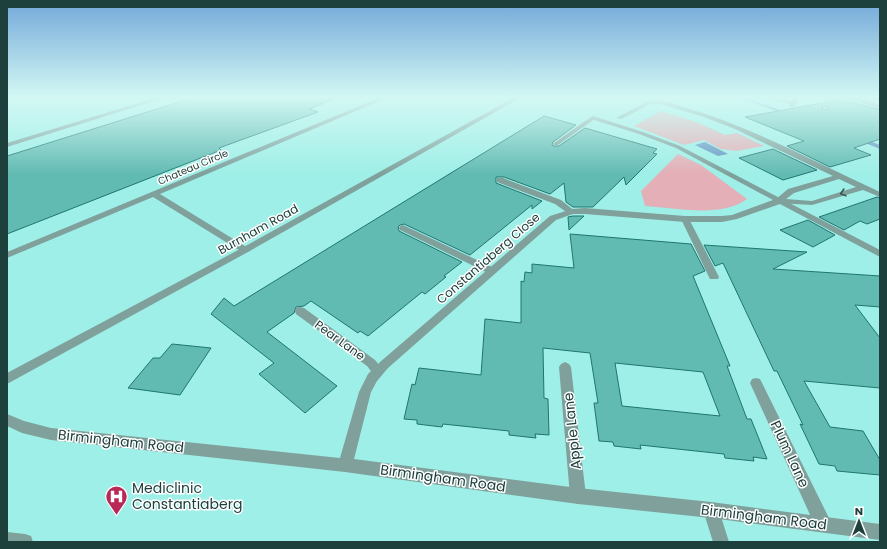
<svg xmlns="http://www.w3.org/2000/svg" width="887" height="549" font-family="Poppins,sans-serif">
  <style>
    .green { fill: #e4afb7 }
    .water { fill: #6495c3 }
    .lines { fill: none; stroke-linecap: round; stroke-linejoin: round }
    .stream { fill: #6495c3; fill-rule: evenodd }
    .building { fill: #62bbb3; stroke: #1e766f; fill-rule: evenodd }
    .service { fill: #80a09c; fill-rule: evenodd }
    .minor { fill: #80a09c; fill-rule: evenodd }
    .tertiary { fill: #80a09c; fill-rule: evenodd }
    .oneway { stroke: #365854 }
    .labels { text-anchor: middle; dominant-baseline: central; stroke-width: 3; stroke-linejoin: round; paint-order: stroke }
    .far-street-label { font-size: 10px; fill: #1e403c; stroke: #fff }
    .street-label { font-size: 12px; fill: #1e403c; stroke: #fff }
    .near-street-label { font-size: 14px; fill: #1e403c; stroke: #fff }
    .near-poi-label { font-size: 14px; fill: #1e403c; stroke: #fff; text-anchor: start }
  </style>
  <rect width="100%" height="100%" fill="#9eefe7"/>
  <!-- green -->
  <g class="green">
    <path d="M661,111L699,123L725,135L737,133L764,146L736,151L721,149L704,140L684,145L634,126Z"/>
    <path d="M678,154L701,165L747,199C722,218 675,208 645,206L641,191Z"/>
  </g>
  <!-- water -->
  <path class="water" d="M705,142L728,154L718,156L695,145Z"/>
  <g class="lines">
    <!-- stream -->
    <g class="stream">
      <path d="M737,97H744L791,114L787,115Z"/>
      <path d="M858,138H862L880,145V149L858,140Z"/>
    </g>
  </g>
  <!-- building -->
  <g class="building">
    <path d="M195,97H334V99L309,109L318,112L219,148L221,150L7,234V156Z"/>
    <path d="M837,101L855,103L880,110V139L854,148L871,155L830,167L787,146L804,141L745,117L823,103L822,109L827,110L831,102Z"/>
    <path d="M544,116L576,125L553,142L552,145L554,146H559L585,128L657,149L653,153L657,154L626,185L624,177L593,207H573L566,202L564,183L550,194L504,177H496V183L542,201L532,209V205L470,255L404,224L400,225L398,227L399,231L462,262L444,276L446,277L425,294L422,292L368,336L360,331L358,333L311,301L304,306L296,307L294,313L267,332L337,386L305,413L259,374L274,363L211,314L224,298L234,306Z"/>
    <path d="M773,149L817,170L783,180L739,158Z"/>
    <path d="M877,197L880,198V219L867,224L860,221L844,230L819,217Z"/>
    <path d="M573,216H584L569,230L568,217Z"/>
    <path d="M808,220L835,235L813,247L780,230Z"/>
    <path d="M570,234L691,244L705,271L693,276L730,366H727L747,419H751L767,459L753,457L754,461L725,458L724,454L640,445L641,449L614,446L613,442L599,441L594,403H598L590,353L543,348L544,398L548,399L549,435L535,434L536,438L509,435V431L443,424L442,427L417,424V420L404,419L412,384L415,385L419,368L481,375L485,319L521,323V281L524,282L525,272L532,273V264L574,268ZM615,363L703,372L720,416L622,406Z"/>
    <path d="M704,245L807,252L773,269L880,276V307L855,305L880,338V388L804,381L830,427L863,431L880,460V475L837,471L835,466L819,464L800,424L803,425L777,371H774L723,263L715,266Z"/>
    <path d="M172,344L211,348L180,395L128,388L153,358H160Z"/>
  </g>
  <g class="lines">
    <!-- service -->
    <g class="service">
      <path d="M760,97H773L797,103L794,105Z"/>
      <path d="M830,97H855L880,105V109C864,104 848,97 830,101L827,108H823L825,100Z"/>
      <path d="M871,97L880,98V102L872,98Z"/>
      <path d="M648,101C661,99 674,104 687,108C754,128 817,163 880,192V197L863,190L812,205L776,203V199L788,189L833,176L735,129L704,117L660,104H651L621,119L616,118ZM839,179L856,187L812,201L786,199L794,193Z"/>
      <path d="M591,117L596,118L558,145H554V143Z"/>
      <path d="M497,178H503L561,200L576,212L575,214H569L555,204L497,182Z"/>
      <path d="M685,216L689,219L719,277L718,279H710L709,277L681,219Z"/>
      <path d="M403,225L496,269L497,271L496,273H488L400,230L399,228L400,226Z"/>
      <path d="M300,307L304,308L375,360L384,371L382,374C374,377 372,372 367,366L296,314L295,311L296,308Z"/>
      <path d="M565,362L569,364L571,367L586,496L583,501L578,504L573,501L570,496L559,367L561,364Z"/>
      <path d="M756,378L760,379L829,518L831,524L829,530L823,532L817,530L750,383L752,379Z"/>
      <path d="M711,502L717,504L729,542H713L703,510L705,504Z"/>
      <path d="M7,532L25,534L31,536L33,542H7Z"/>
    </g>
    <!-- minor -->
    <g class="minor">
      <path d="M158,97H167L7,147V143Z"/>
      <path d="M381,97H389L160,194L248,248L250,250L248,252H242L153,197L7,258V252Z"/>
      <path d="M793,97H799L795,106L792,108L789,106Z"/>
      <path d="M593,116L643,132L680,146L880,250V257L780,204L737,219L722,222H685L585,214H573L556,220L388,368L377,381L371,392L354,459L578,488L711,502L880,524V540L711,518L578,504L345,472L51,440L22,433L7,426V414L24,421L51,428L340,458L359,392L368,374L380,362L550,216L572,209L585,208L685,216H722L732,215L773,200L676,148L639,134L591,119L590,118Z"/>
    </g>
    <!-- tertiary -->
    <path class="tertiary" d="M515,97H522L248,252L7,384V373L242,248Z"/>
  </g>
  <!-- one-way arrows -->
  <defs><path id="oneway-chevron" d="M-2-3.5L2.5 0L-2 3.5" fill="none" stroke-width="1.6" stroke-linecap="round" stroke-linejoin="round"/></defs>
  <use class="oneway" href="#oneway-chevron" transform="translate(843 193) rotate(163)"/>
  <!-- sky -->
  <linearGradient id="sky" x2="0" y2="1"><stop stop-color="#73a8d9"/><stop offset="0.56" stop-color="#d3f8f4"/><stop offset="1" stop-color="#d3f8f4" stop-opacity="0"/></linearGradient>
  <rect width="887" height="174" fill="url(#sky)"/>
  <!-- icons -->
  <defs>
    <symbol id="hospital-pin" viewBox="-11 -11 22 30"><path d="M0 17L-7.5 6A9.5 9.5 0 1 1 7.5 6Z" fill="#b82956" stroke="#fff"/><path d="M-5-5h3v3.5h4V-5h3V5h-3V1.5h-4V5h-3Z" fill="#fff"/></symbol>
  </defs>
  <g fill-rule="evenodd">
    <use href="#hospital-pin" x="104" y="484" width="25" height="34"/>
  </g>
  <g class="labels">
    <!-- far-street labels -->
    <g class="far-street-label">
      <text transform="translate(193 167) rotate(-23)">Chateau Circle</text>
    </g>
    <!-- street labels -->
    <g class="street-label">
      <text transform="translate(258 229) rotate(-29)">Burnham Road</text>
      <text transform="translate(488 258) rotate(-41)">Constantiaberg Close</text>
      <text transform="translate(340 340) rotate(36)">Pear Lane</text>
    </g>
    <!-- near-street labels -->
    <g class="near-street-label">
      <text transform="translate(572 431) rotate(-96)">Apple Lane</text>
      <text transform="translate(121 441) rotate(6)">Birmingham Road</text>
      <text transform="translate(790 454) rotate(65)">Plum Lane</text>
      <text transform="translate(443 478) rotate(8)">Birmingham Road</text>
      <text transform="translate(764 517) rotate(7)">Birmingham Road</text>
    </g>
    <!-- near-poi labels -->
    <g class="near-poi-label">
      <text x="132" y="488">Mediclinic<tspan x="132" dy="16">Constantiaberg</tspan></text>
    </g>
  </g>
  <!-- border -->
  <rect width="887" height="549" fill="none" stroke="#1e403c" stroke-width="16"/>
  <!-- north arrow -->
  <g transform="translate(859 521)" stroke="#ffffff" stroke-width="3" paint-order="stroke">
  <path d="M0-3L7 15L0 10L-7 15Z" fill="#1e403c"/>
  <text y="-6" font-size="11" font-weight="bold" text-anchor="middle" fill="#1e403c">N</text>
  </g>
</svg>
